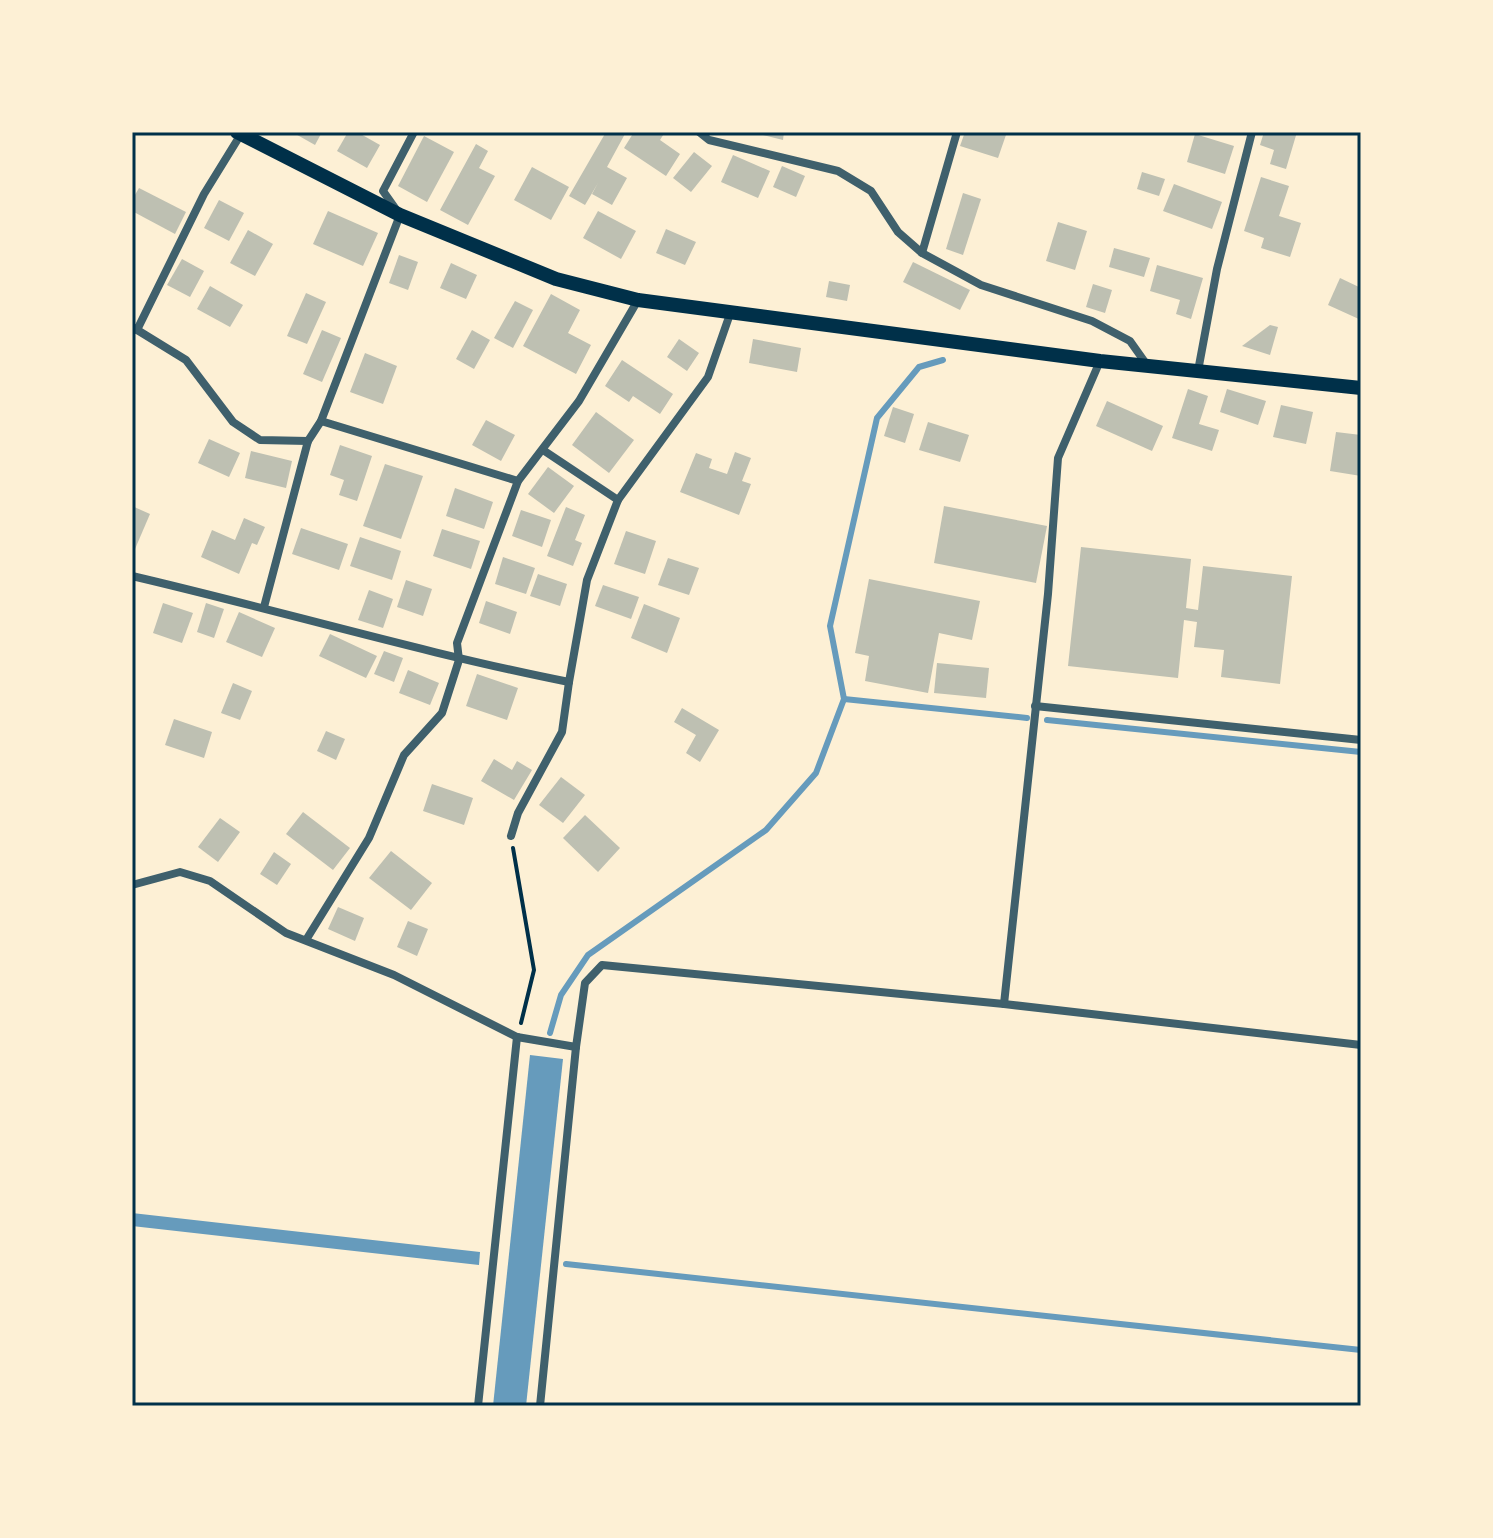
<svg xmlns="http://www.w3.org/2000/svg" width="1493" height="1538" font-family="Cabin,sans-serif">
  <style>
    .water { fill: #669bbc }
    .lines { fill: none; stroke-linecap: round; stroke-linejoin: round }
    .stream { stroke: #669bbc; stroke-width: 6 }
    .building { fill: #bec0b2 }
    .path { stroke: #003049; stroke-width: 4 }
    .minor { stroke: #3f606c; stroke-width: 8 }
    .primary { stroke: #003049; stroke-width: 14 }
    .neatline { fill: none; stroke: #003049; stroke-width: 3 }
  </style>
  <rect width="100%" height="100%" fill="#fdf0d5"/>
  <!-- water -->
  <g class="water">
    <path d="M530,1055L563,1059L526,1406H493Z"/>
    <path d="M132,1213L480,1252L479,1265L132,1226Z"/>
  </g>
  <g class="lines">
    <!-- stream -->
    <g class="stream">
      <path d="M844,699L1027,718"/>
      <path d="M1047,720L1361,752"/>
      <path d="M550,1033L561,995L588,955L766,830L816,773L844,699L830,626L877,418L919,367L943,360"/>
      <path d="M566,1264L1361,1350"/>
    </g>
  </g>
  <!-- building -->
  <g class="building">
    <path d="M292,132H322L315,145Z"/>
    <path d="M348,132H357L380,145L367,168L337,151Z"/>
    <path d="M606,132H626L607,167L627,178L612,205L592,194L598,183L585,205L569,196Z"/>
    <path d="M634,132H665L660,140L680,154L666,176L624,148Z"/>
    <path d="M751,132H784L783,140Z"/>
    <path d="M965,132H1007L998,158L960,146Z"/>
    <path d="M1264,132H1297L1286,169L1270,164L1274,150L1260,145Z"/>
    <path d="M1195,134L1234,146L1225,174L1187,162Z"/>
    <path d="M424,136L454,152L427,202L398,186Z"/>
    <path d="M476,144L488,151L479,168L495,176L468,225L440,210Z"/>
    <path d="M694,152L712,166L691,192L673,178Z"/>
    <path d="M733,155L770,171L758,198L721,182Z"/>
    <path d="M782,166L805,176L796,197L773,187Z"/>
    <path d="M532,167L569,187L551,220L514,200Z"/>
    <path d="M1142,172L1165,179L1159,196L1137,189Z"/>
    <path d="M1261,177L1289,186L1279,216L1301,223L1290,257L1261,248L1264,238L1244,231Z"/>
    <path d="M1174,184L1222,202L1212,229L1163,211Z"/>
    <path d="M139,188L186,212L175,234L132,211V200Z"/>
    <path d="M963,193L981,199L963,255L946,249Z"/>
    <path d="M219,200L244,213L229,241L204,228Z"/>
    <path d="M328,211L378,233L363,266L313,244Z"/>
    <path d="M598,211L636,231L621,259L583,238Z"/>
    <path d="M1058,222L1087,231L1075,270L1046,261Z"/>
    <path d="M666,229L696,242L685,265L656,253Z"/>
    <path d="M248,230L273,244L255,276L230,263Z"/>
    <path d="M1114,248L1150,258L1144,277L1109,267Z"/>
    <path d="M399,255L418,262L408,290L389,283Z"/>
    <path d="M182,259L204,271L190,297L167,285Z"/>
    <path d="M913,262L970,290L960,310L903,282Z"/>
    <path d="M451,263L477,275L466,299L440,288Z"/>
    <path d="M1157,265L1203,278L1191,319L1176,314L1180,300L1150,291Z"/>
    <path d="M1340,278L1361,288V320L1328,305Z"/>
    <path d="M829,281L850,285L847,301L826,297Z"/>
    <path d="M1093,284L1112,290L1105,313L1086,307Z"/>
    <path d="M210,286L243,305L230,327L197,309Z"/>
    <path d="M306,293L326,302L307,344L287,336Z"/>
    <path d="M551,294L580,310L568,333L591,345L576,374L523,346Z"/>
    <path d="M515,301L533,310L513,348L494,338Z"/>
    <path d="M1270,325L1278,327L1270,355L1242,346Z"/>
    <path d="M322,330L341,338L322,382L303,374Z"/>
    <path d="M472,330L490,340L474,369L456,359Z"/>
    <path d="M679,339L699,353L687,371L667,357Z"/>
    <path d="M753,339L801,348L797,372L749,363Z"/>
    <path d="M365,353L397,366L383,404L350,392Z"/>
    <path d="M622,360L673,394L660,414L633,396L629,402L605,386Z"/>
    <path d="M1188,389L1208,396L1199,424L1219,430L1212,451L1172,438Z"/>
    <path d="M1227,389L1266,401L1258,425L1220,412Z"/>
    <path d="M1107,401L1163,426L1152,451L1096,426Z"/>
    <path d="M1281,405L1313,412L1306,444L1273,437Z"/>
    <path d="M893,407L914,414L905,443L884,436Z"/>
    <path d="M596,412L634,440L609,473L572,445Z"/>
    <path d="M486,420L515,435L501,461L472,445Z"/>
    <path d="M928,422L969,435L960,462L919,450Z"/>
    <path d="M1336,432L1361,435V476L1330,471Z"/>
    <path d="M209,439L240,453L229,477L198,463Z"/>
    <path d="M340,445L372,456L357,501L339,495L344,480L330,475Z"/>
    <path d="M251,451L292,461L286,488L245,478Z"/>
    <path d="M735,452L751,458L742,481L751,484L739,515L680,492L696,453L712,459L709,468L727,474Z"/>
    <path d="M385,464L423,476L401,539L363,526Z"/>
    <path d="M548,467L574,486L554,513L528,494Z"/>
    <path d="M455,488L493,502L484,529L446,516Z"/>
    <path d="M132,506L150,514L132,556Z"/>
    <path d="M944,506L1047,526L1036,583L934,563Z"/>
    <path d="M566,507L585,515L575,540L582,543L573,566L547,556Z"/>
    <path d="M521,510L551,520L542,547L512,536Z"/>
    <path d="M244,518L265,527L257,545L252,543L239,574L201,557L212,530L235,540Z"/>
    <path d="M301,528L348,544L339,570L292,554Z"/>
    <path d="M442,529L480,541L471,569L433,556Z"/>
    <path d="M626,531L656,541L645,574L614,564Z"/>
    <path d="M360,537L401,551L392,580L350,566Z"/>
    <path d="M1081,547L1191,559L1186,608L1198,610L1203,566L1292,576L1280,684L1221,677L1224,650L1194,647L1197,622L1184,620L1178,678L1068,666Z"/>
    <path d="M503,557L535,568L526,594L495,584Z"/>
    <path d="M668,558L699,568L689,595L658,585Z"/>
    <path d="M538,574L567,584L560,606L530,596Z"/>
    <path d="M869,579L980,601L972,640L939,633L928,693L865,681L869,656L855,653Z"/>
    <path d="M406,580L432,589L423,616L397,607Z"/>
    <path d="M603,585L639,597L631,619L595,606Z"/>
    <path d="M369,590L393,599L383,628L358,620Z"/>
    <path d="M486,601L517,612L510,634L479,623Z"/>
    <path d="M163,603L193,613L182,643L153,633Z"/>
    <path d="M206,603L224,609L214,638L197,632Z"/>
    <path d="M644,604L680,618L667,653L631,638Z"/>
    <path d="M239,612L275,628L262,657L226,642Z"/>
    <path d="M330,634L377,656L366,678L319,656Z"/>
    <path d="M384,651L403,658L394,682L374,674Z"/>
    <path d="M937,663L989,668L986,698L934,693Z"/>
    <path d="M408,670L439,683L430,705L399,693Z"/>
    <path d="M477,674L518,688L507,720L466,706Z"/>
    <path d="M233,683L252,691L240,720L221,713Z"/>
    <path d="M682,708L719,730L700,762L686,753L696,735L674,722Z"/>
    <path d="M174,719L212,732L204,758L165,745Z"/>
    <path d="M326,731L345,739L336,760L317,751Z"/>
    <path d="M494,759L512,770L517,761L532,770L514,800L481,781Z"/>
    <path d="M561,777L585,795L563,823L539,805Z"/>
    <path d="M432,784L473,798L464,825L423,811Z"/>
    <path d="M303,812L350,848L333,870L286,834Z"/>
    <path d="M585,815L620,848L598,872L563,838Z"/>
    <path d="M220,818L240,832L218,862L198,847Z"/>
    <path d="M391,851L432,883L411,910L369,878Z"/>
    <path d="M274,852L291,864L277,885L260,874Z"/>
    <path d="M338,907L364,918L355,941L328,929Z"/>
    <path d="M408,921L428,929L417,956L397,947Z"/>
  </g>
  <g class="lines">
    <!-- path -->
    <path class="path" d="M513,848L534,970L521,1023"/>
    <!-- minor -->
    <g class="minor">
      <path d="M699,132L709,140L838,171L871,191L898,232L922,253L981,285L1092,321L1130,341L1147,365"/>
      <path d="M922,253L957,132"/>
      <path d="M134,328L186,360L233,422L260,440L308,441"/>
      <path d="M137,330L204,194L241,134"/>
      <path d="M1198,371L1217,269L1252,132"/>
      <path d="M321,421L518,481"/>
      <path d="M543,450L618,500"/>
      <path d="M132,576C278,610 422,653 569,682L587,580L618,500L708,377L730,314"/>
      <path d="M264,607L308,441L321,421L400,215L383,191L414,132"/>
      <path d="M1035,706L1361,740"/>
      <path d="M511,836L518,813L562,732L569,682"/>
      <path d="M132,885L180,872L210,881L286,933L394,975L517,1037L576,1047"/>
      <path d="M306,940L369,838L404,755L442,713L459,660L457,643L518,481L579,401L638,300"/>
      <path d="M1004,1004L1048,594L1058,458L1100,361"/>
      <path d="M478,1406L517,1037"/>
      <path d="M540,1406L576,1047L585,983L602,965L1004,1004L1361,1045"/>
    </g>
    <!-- primary -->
    <path class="primary" d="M237,132L400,215L556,279L638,300L1100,361L1361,388"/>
  </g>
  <!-- border -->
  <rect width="1493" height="1538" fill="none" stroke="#fdf0d5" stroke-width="268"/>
  <rect x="134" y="134" width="1225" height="1270" class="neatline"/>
</svg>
